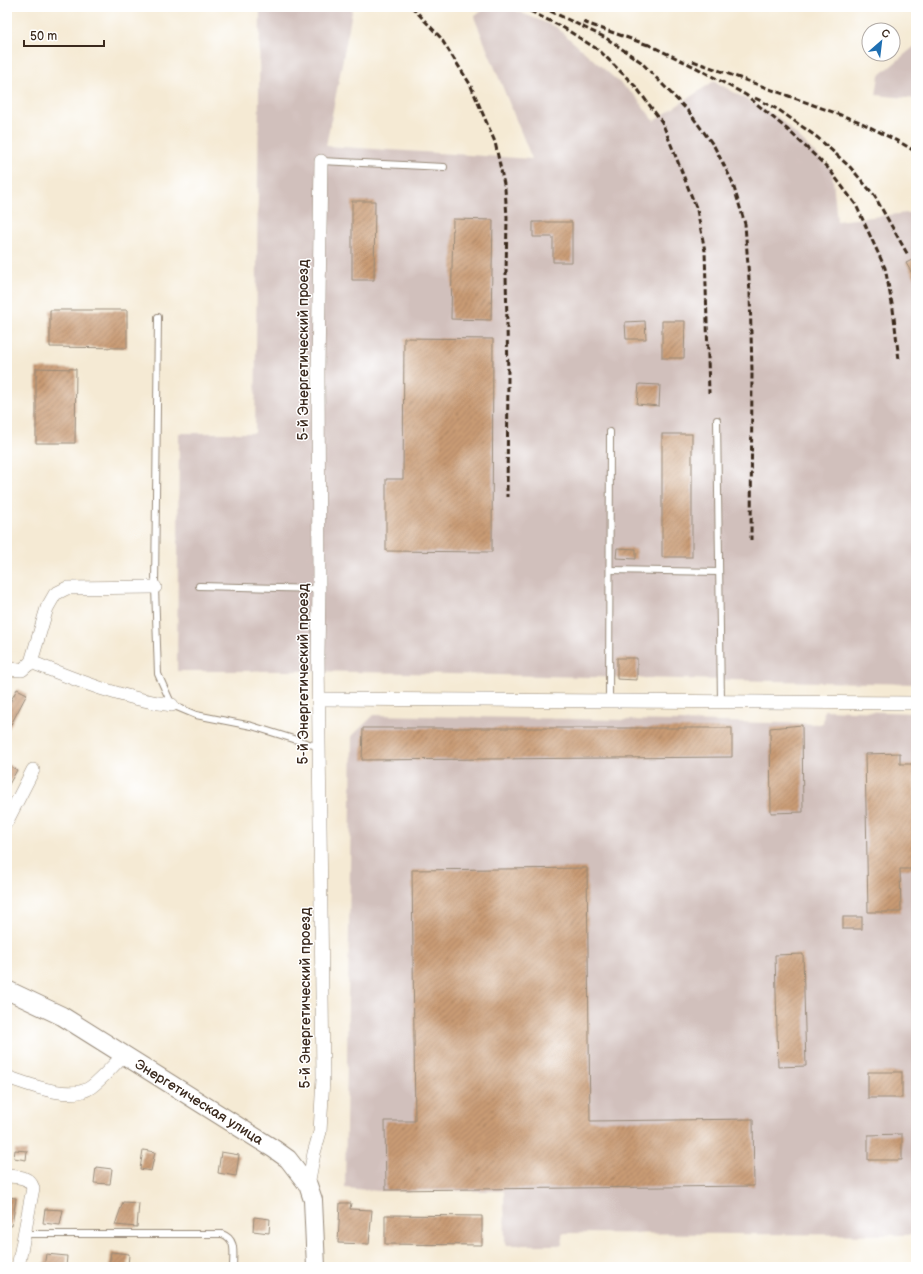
<svg xmlns="http://www.w3.org/2000/svg" width="923" height="1274" font-family="'Balsamiq Sans',sans-serif">
  <style>
    .industrial { fill: #d1c0bc }
    .building { fill: url(#building-hatch) }
    .lines { fill: none; stroke-linecap: round; stroke-linejoin: round }
    .lane-casing { stroke: #988a79; stroke-width: 8 }
    .street-casing { stroke: #988a79; stroke-width: 14 }
    .secondary-casing { stroke: #988a79; stroke-width: 20 }
    .lane { stroke: #fff; stroke-width: 6 }
    .street { stroke: #fff; stroke-width: 13 }
    .secondary { stroke: #fff; stroke-width: 18 }
    .rail { stroke: #3b2a1e; stroke-width: 3; stroke-dasharray: 6 3; stroke-linecap: butt }
    .labels { text-anchor: middle; dominant-baseline: central; stroke-width: 3; stroke-linejoin: round; paint-order: stroke }
    .street-label { font-size: 14px; fill: #3b2a1e; stroke: #fff }
  </style>
  <defs>
    <pattern id="building-hatch" width="6" height="6" patternUnits="userSpaceOnUse"><rect width="6" height="6" fill="#c99b75"/><path d="M-1 1l2-2M0 6l6-6M5 7l2-2" fill="none" stroke="#a47f5f"/></pattern>
  </defs>
  <rect width="100%" height="100%" fill="#fff"/>
  <filter id="ink" filterUnits="userSpaceOnUse"><feTurbulence type="fractalNoise" baseFrequency=".025" numOctaves="2"/><feDisplacementMap in="SourceGraphic" scale="8" xChannelSelector="R" yChannelSelector="G"/><feConvolveMatrix kernelMatrix="1 2 1 2 8 2 1 2 1" color-interpolation-filters="sRGB"/></filter>
  <filter id="wash" filterUnits="userSpaceOnUse"><feTurbulence type="fractalNoise" baseFrequency=".012" numOctaves="4" result="noise"/><feDisplacementMap in="SourceGraphic" scale="16" xChannelSelector="R" yChannelSelector="G"/><feGaussianBlur stdDeviation="0.9" result="paint"/><feColorMatrix in="noise" values="0 0 0 0 0 0 0 0 0 0 0 0 0 0 0 0 0 1.4 0 .05"/><feComposite in="paint" operator="in"/></filter>
  <g filter="url(#wash)">
    <rect width="100%" height="100%" fill="#f5ead4"/>
    <!-- industrial -->
    <g class="industrial">
      <path d="M260,7H353L326,146L532,159L474,17L487,7H507L556,27L636,97L654,121L714,81L779,118L832,170L837,221L916,212V684L310,671H177L179,433H255Z"/>
      <path d="M916,45V99L876,95L879,76Z"/>
      <path d="M824,710L915,713L916,1235L562,1233L563,1245H505L504,1191H378L345,1188L352,736L374,715L823,724Z"/>
    </g>
    <g id="blocks">
      <!-- building -->
      <g class="building">
        <path d="M352,201H375L374,280H352Z"/>
        <path d="M453,219L493,220L491,320L451,319Z"/>
        <path d="M533,222H572V262H553V237H533Z"/>
        <path d="M916,258V280L906,263Z"/>
        <path d="M50,310H127V348L50,347Z"/>
        <path d="M645,321L646,339H626L625,322Z"/>
        <path d="M662,321H685L684,358H662Z"/>
        <path d="M404,338L493,339L492,552L386,551V479H403Z"/>
        <path d="M36,368L76,369L75,443H36Z"/>
        <path d="M639,384L660,385L659,406L637,404Z"/>
        <rect x="662" y="434" width="30" height="123"/>
        <path d="M617,548L636,549V559L616,558Z"/>
        <path d="M617,658H637V680L617,679Z"/>
        <path d="M17,689L27,694L7,732V708Z"/>
        <path d="M802,725L803,812L771,813L770,728Z"/>
        <path d="M363,728H732V757L362,760Z"/>
        <path d="M900,753V764H914L916,869H900L901,912H868L865,754Z"/>
        <path d="M7,764L17,770L7,788Z"/>
        <path d="M587,868L590,1121L753,1119L754,1186L386,1190L385,1121H415L412,870Z"/>
        <rect x="843" y="917" width="19" height="12"/>
        <path d="M803,954L806,1066L778,1067L775,955Z"/>
        <rect x="868" y="1072" width="34" height="26"/>
        <path d="M902,1134V1160H868V1135Z"/>
        <path d="M15,1150L27,1151L26,1160L14,1158Z"/>
        <path d="M143,1150L155,1152L151,1171L140,1169Z"/>
        <path d="M221,1152L239,1155L236,1176L218,1173Z"/>
        <path d="M96,1167L112,1169L110,1184L94,1183Z"/>
        <path d="M7,1197L16,1198L12,1226L7,1225Z"/>
        <path d="M123,1202L139,1203L137,1227L115,1225Z"/>
        <path d="M340,1203H351L350,1209L372,1210L369,1244L338,1243Z"/>
        <path d="M45,1209L63,1210L60,1225L43,1223Z"/>
        <path d="M385,1215L482,1216V1245L385,1244Z"/>
        <path d="M254,1217L270,1219L269,1233L253,1231Z"/>
        <path d="M111,1252L129,1254L128,1267H109Z"/>
        <path d="M46,1254L67,1256L66,1267H44Z"/>
      </g>
    </g>
  </g>
  <g filter="url(#ink)">
    <use href="#blocks" fill-opacity="0" stroke="#988a79" stroke-width="1"/>
    <g class="lines">
      <defs>
        <g id="lane">
          <path d="M321,161L444,167"/>
          <path d="M158,317L155,587L158,674L172,705L196,715L252,726L319,747"/>
          <path d="M717,420L721,701"/>
          <path d="M610,570L719,572"/>
          <path d="M199,586L319,589"/>
          <path d="M609,700L610,432"/>
          <path d="M25,1234H222C237,1239 233,1254 233,1267"/>
        </g>
        <g id="street">
          <path d="M31,662C76,680 123,699 172,705"/>
          <path d="M7,669L22,670L31,662L47,608L55,594L67,588L155,587"/>
          <path d="M319,699L916,703"/>
          <path d="M7,821L33,770"/>
          <path d="M7,1077C28,1084 71,1102 91,1087C103,1078 113,1065 124,1055"/>
          <path d="M7,1176C18,1177 29,1176 33,1188L18,1267"/>
          <path d="M308,1185L314,1153L320,1132L323,1078L318,656L319,589L318,369L321,161"/>
        </g>
        <path id="secondary" d="M7,990L62,1016L274,1149L288,1159L308,1185L313,1200L316,1267"/>
      </defs>
      <!-- lane casing -->
      <use href="#lane" class="lane-casing"/>
      <!-- street casing -->
      <use href="#street" class="street-casing"/>
      <!-- secondary casing -->
      <use href="#secondary" class="secondary-casing"/>
      <!-- lane -->
      <use href="#lane" class="lane"/>
      <!-- street -->
      <use href="#street" class="street"/>
      <!-- secondary -->
      <use href="#secondary" class="secondary"/>
      <!-- rail -->
      <g class="rail">
        <path d="M412,7L440,37L470,84L495,142L505,189L507,217L506,274L508,375L507,497"/>
        <path d="M522,7L564,28L600,51L636,87L662,122L697,210L705,251L709,393"/>
        <path d="M542,7L606,38L641,62L689,112L714,146L732,181L745,224L750,293L752,371L751,540"/>
        <path d="M583,22L651,46"/>
        <path d="M647,44L695,67L746,95L788,130L829,169L856,205L885,268L893,309L899,360"/>
        <path d="M693,61L860,122L903,144L916,152"/>
        <path d="M755,98L779,110L818,138L850,167L874,195L908,255"/>
      </g>
    </g>
  </g>
  <g class="labels">
    <!-- street labels -->
    <g class="street-label">
      <text transform="translate(303 350) rotate(-90)">5-й Энергетический проезд</text>
      <text transform="translate(303 674) rotate(-90)">5-й Энергетический проезд</text>
      <text transform="translate(305 998) rotate(-90)">5-й Энергетический проезд</text>
      <text transform="translate(199 1102) rotate(32)">Энергетическая улица</text>
    </g>
  </g>
  <!-- margin -->
  <rect width="923" height="1274" fill="none" stroke="#fff" stroke-width="24"/>
  <!-- north arrow -->
  <g transform="translate(881 42) rotate(28)"><circle r="19" fill="#ffffff" stroke="#b1aaa5"/>
  <path d="M0-3L7 15L0 10L-7 15Z" fill="#1f6fb2"/>
  <text y="-6" font-size="11" font-weight="bold" text-anchor="middle" fill="#3b2a1e">С</text>
  </g>
  <!-- scale -->
  <path d="M24 40v6h80v-6" fill="none" stroke="#3b2a1e" stroke-width="2"/>
  <text x="30" y="40" font-size="12" fill="#3b2a1e" stroke="#ffffff" stroke-width="3" paint-order="stroke">50 m</text>
</svg>
